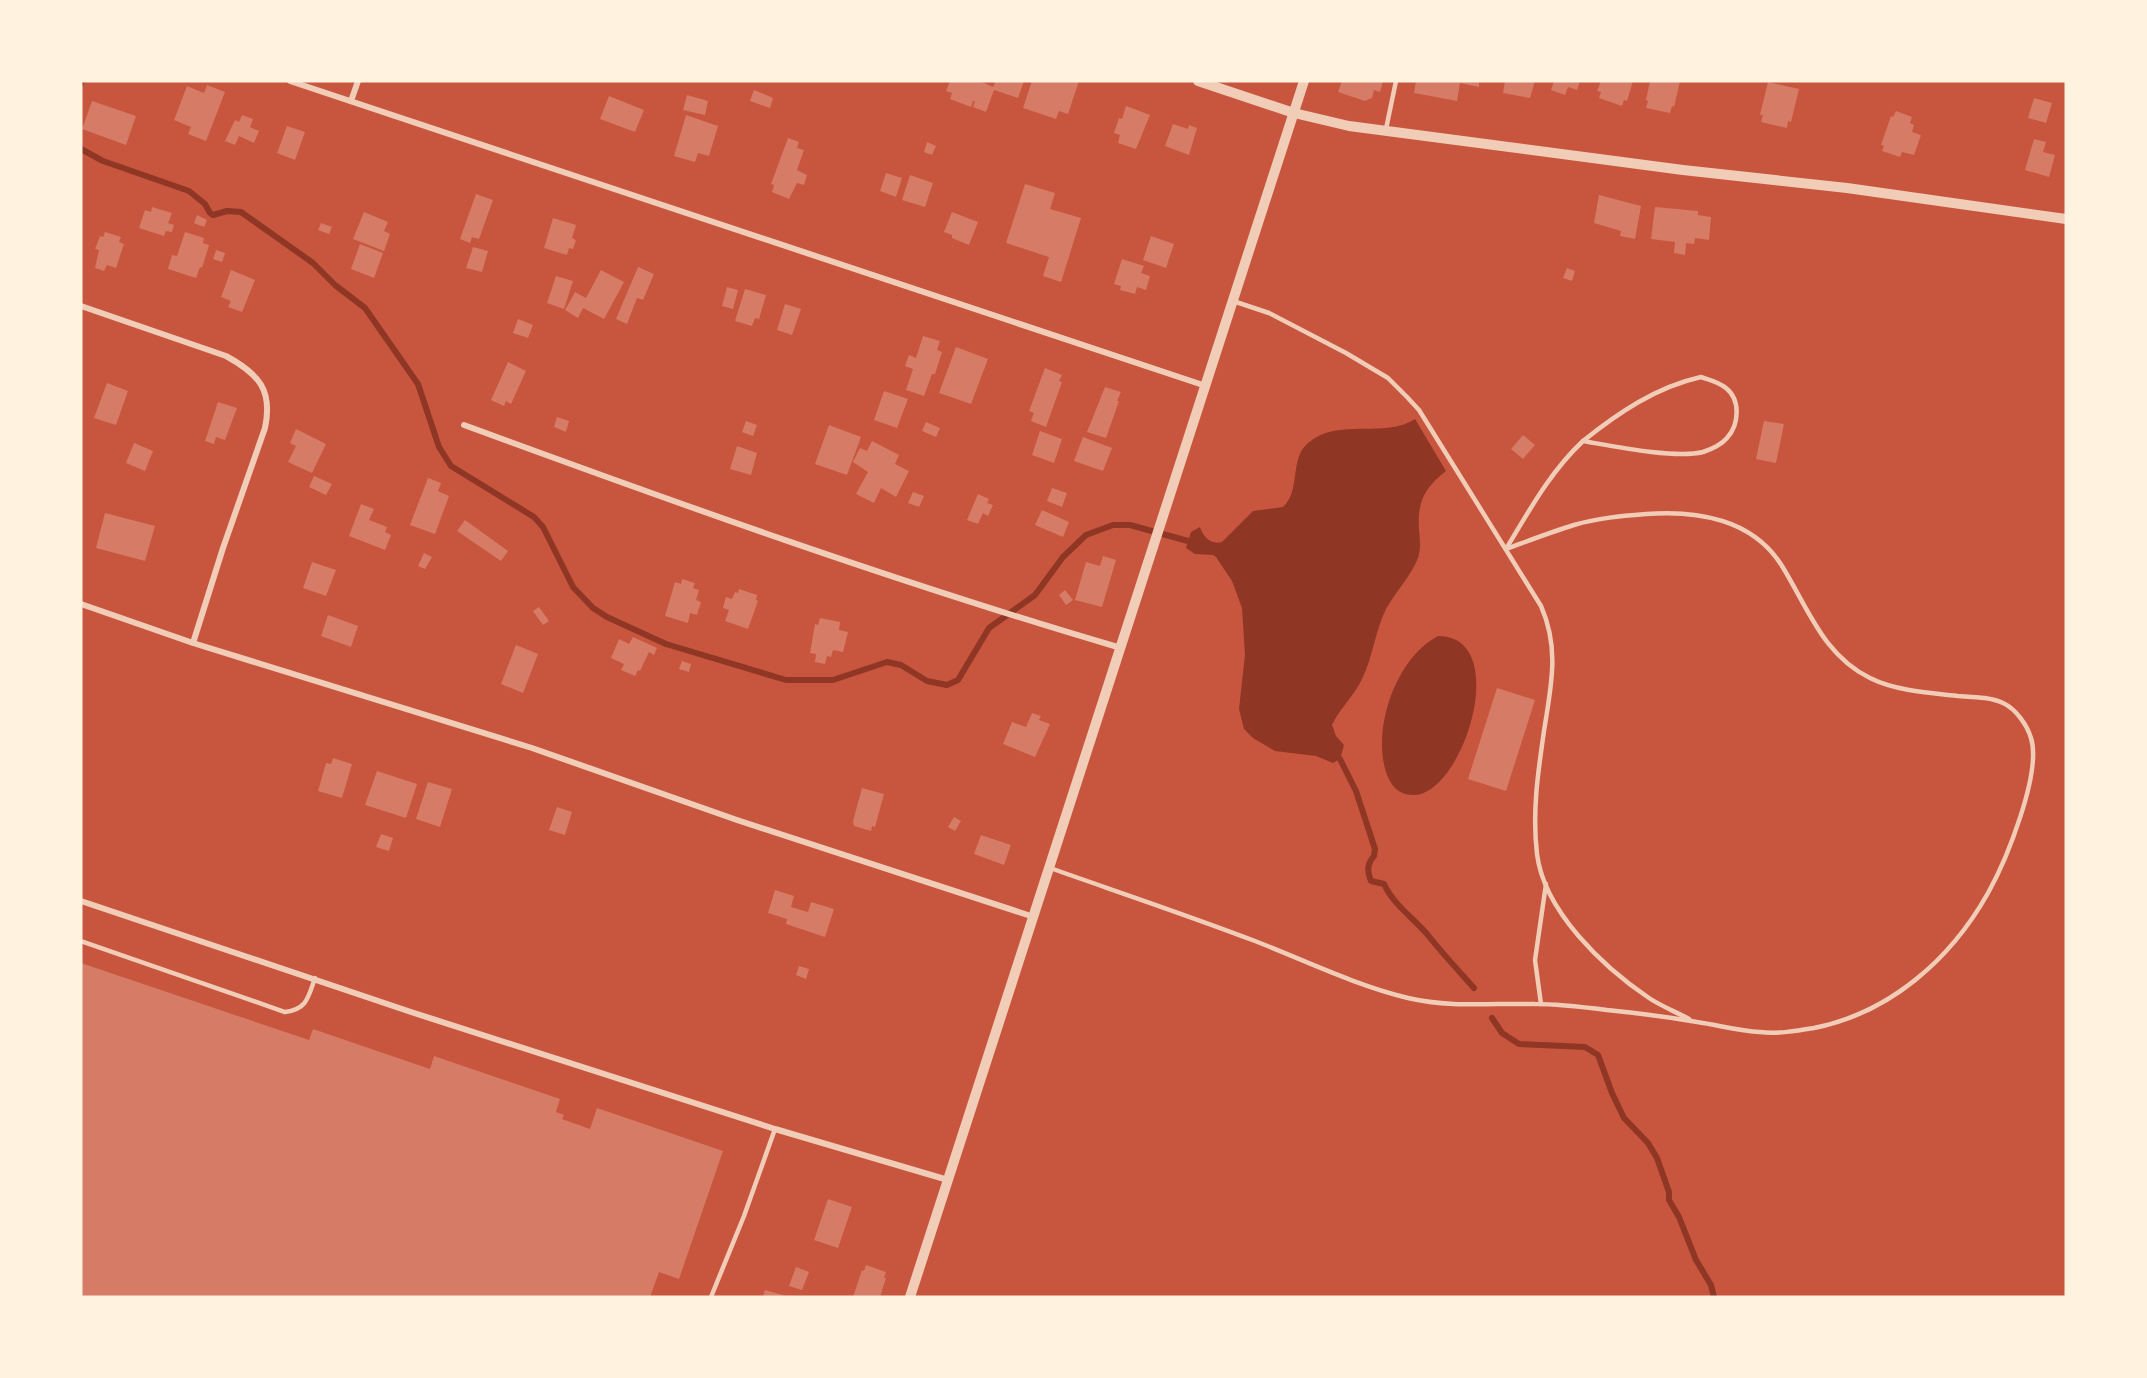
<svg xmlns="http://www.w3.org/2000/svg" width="2147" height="1378" font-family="'Source Sans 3',sans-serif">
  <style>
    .water { fill: #8f3625 }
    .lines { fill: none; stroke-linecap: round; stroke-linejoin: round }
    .stream { stroke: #8f3625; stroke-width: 6 }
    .building { fill: #d67c66 }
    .service { stroke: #f1ccb7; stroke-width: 4.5 }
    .minor { stroke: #f1ccb7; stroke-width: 6 }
    .tertiary { stroke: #f1ccb7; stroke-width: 10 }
  </style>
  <rect width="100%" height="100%" fill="#c8553d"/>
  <!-- water -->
  <g class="water">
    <path d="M1415,419L1446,471C1424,488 1417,503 1419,530C1420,540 1421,548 1418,558C1411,576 1396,591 1386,609C1375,631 1373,657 1362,679C1354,696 1340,708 1332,725L1336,736L1344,745L1340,759L1333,763L1316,756L1275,751L1253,738L1244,729L1239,709L1245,655L1242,608L1232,581L1216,557L1213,555L1195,554L1186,548L1191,532L1200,527C1203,537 1211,545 1222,542L1253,511L1283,507C1301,491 1289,459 1308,443C1338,417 1385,439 1415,419Z"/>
    <path d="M1438,636C1514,636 1462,800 1411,795C1397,794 1390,784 1386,772C1372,728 1396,658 1438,636Z"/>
  </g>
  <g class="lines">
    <!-- stream -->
    <g class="stream">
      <path d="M81,83L82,81"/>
      <path d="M81,149L103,161L189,191L205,204L210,213L213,215L227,211L241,212L313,263L335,285L365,308L418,384L439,447L451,466L534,517L543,527L573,587L593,608L607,617L666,644L786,680H833L887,662L901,665L927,681L947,685L958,680L989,628L1035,595L1063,557L1086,535L1113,525H1130L1188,541"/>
      <path d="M1340,759L1356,791L1375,849L1374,856C1367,864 1367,871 1371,881L1384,884C1393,904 1413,918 1427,934C1442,953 1458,970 1474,988"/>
      <path d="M1492,1018L1502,1033L1519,1044L1585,1047L1598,1055L1612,1093L1624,1118L1648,1143L1657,1158L1669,1192V1200L1679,1217L1696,1260L1711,1285L1714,1297"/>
    </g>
  </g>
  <!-- building -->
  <g class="building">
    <path d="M950,81H980L993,87L995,83L990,81H1024L1018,98L994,90L986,112L973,107L975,101H973L971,107L950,99L952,93L946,91Z"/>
    <path d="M1032,81H1079L1068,114L1059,111L1056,119L1023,108Z"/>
    <path d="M1342,81H1383L1380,92L1374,90L1372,98L1365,101L1338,92Z"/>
    <path d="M1416,81H1479V87L1460,83L1457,101L1414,93Z"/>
    <path d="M1505,81H1535L1530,98L1503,93Z"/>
    <path d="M1554,81H1580L1577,90L1568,87L1565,95L1551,90Z"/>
    <path d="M1601,81H1633L1627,101L1624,100L1622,106L1599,98L1601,92L1597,91Z"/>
    <path d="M1650,81H1680L1674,107L1672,106L1670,113L1646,108L1648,101L1646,100Z"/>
    <path d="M1768,82L1799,89L1791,122L1788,121L1787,128L1761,122L1763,115H1760Z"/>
    <path d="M207,85L225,92L206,141L188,134L191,127L174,120L187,86L204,93Z"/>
    <path d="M754,90L773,98L770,108L750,101Z"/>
    <path d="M687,95L708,101L705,115L683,110Z"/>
    <path d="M609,96L644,110L635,132L600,119Z"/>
    <path d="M2034,98L2052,103L2046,123L2028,118Z"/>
    <path d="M92,101L136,116L126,145L82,129Z"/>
    <path d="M1126,106L1150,115L1136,149L1118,143L1120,135L1114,133L1119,118L1122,119Z"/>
    <path d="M1896,111L1912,117L1910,123L1914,125L1912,132L1921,135L1914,155L1902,152L1900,157L1882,151L1884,146L1881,145L1891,116L1893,117Z"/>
    <path d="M242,115L253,119L250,127L259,131L254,143L239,136L235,145L225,141L235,120L239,122Z"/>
    <path d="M686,115L718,126L709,156L698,153L695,162L674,156Z"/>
    <path d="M1173,124L1188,129L1189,125L1197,128L1189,155L1165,146Z"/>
    <path d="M287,126L305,132L295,160L277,153Z"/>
    <path d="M788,138L799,142L797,148L804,150L797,170L807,175L804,185L797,183L789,199L772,192L774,185L771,184Z"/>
    <path d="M2034,139L2046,142L2043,152L2055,155L2049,177L2025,170Z"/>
    <path d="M927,142L936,146L932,155L924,152Z"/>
    <path d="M886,173L902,178L896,197L880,191Z"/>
    <path d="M910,175L933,183L925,207L902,200Z"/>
    <path d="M1025,184L1055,193L1050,209L1081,218L1061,282L1043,276L1049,257L1006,243Z"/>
    <path d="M476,194L493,200L479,239L472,237L470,243L460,239Z"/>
    <path d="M1599,195L1641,206L1635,239L1620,236L1621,231L1594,223Z"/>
    <path d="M152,207L172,213L168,223L174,225L172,232L166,231L164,236L139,228L145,210L151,212Z"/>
    <path d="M1655,207L1698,211V215L1711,217L1709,240L1695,238L1694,244L1686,243L1685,255L1674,253L1675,242L1651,239Z"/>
    <path d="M364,212L388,222L384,231L390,234L384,251L353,239Z"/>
    <path d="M952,212L978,222L969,245L952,238V235L944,232Z"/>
    <path d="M197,215L207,220L204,227L194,223Z"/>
    <path d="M553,218L576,225L572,238L576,240L573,249L569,248L567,255L544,248Z"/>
    <path d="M321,223L332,227L329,234L318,230Z"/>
    <path d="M105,232L121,237L119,242L124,244L116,268L107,265L104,271L95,268L99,250L95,249L100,236L103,237Z"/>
    <path d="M185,232L204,238L203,243L209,245L202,268L200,267L196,278L168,269L172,255L177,256Z"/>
    <path d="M1151,236L1174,244L1166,268L1143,260Z"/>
    <path d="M360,244L383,253L374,278L351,269Z"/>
    <path d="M473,247L488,251L482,272L466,268Z"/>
    <path d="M216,250L225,253L222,262L213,259Z"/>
    <path d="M1122,259L1144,266L1141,273L1150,276L1146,290L1137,287L1135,294L1120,290L1121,286L1114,284Z"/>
    <path d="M638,267L654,274L643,300L637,298L627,324L616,319Z"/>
    <path d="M1567,268L1575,271L1572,281L1563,278Z"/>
    <path d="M231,270L255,280L242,312L228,307L231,301L221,297Z"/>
    <path d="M601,270L624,282L604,319L583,308L578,318L565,310L575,292L586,298Z"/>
    <path d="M556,276L573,281L564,309L547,303Z"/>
    <path d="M727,287L738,290L733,309L722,306Z"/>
    <path d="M745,289L766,295L759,319L755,318L752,326L735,321Z"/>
    <path d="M785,304L801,309L792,335L777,330Z"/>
    <path d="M518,319L533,325L528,338L513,333Z"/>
    <path d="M923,336L940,341L937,350L942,352L935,374H932L924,396L906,390L913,369L905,366L909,355L916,358Z"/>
    <path d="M956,347L988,359L971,404L939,393Z"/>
    <path d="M508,362L526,371L511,404L506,401L504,406L491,400Z"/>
    <path d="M1045,368L1062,375L1059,381L1062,382L1046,427L1031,421L1034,413L1029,411Z"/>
    <path d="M107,383L128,391L116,425L94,418Z"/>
    <path d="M1105,387L1121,392L1117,401H1119L1106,438L1087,432Z"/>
    <path d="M884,391L908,399L897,428L874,420Z"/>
    <path d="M218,402L237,408L225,440L216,437L214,444L205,441Z"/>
    <path d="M557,417L569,421L566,432L554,427Z"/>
    <path d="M746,421L757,425L753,436L742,432Z"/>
    <path d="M1764,421L1784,424L1776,463L1756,459Z"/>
    <path d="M926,422L940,428L936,437L922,431Z"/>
    <path d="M829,425L861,437L847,475L815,464Z"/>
    <path d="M296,429L326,444L312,473L288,462L296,446L290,443Z"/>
    <path d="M1040,431L1062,439L1054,463L1032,455Z"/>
    <path d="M1523,435L1535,445L1523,459L1511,449Z"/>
    <path d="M1083,437L1112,448L1103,471L1074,461Z"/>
    <path d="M872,441L899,455L895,464L909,471L896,497L881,488L874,503L856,494L868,472L853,462L860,448L867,451Z"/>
    <path d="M134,443L153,451L145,471L126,463Z"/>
    <path d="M737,446L757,453L751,475L730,469Z"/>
    <path d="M314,476L332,484L326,495L309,487Z"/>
    <path d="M428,478L441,483L438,491L449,496L435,534L410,525Z"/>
    <path d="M1052,488L1067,493L1062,507L1047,501Z"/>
    <path d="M913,492L924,496L919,507L908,503Z"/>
    <path d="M978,494L989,499L987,503L993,505L988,516L983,513L978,524L967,520Z"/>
    <path d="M361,504L374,509L369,520L387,527L385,532L391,535L385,550L349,536Z"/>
    <path d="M1042,510L1069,522L1063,537L1035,525Z"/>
    <path d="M105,513L155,526L145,561L96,548Z"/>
    <path d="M465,520L508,551L501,561L457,531Z"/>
    <path d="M424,553L432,557L425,569L418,566Z"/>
    <path d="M1103,556L1116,560L1102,607L1075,600L1086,562L1100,566Z"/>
    <path d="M312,562L336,570L326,596L303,588Z"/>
    <path d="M682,579L695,583L693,588L699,590L696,600L701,602L697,615L690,613L688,623L665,616L675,582L681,584Z"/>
    <path d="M739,589L757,595L756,600L758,601L748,629L725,621L729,610L723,608L726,597L732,599L735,592L738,593Z"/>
    <path d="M1065,590L1073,600L1066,605L1059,595Z"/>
    <path d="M539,607L549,621L543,625L533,611Z"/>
    <path d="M328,615L358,626L351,647L321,636Z"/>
    <path d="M820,618L840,622L839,630L848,632L843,652L833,650L831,657L827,656L825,664L815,662L816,654L810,653L815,624L818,625Z"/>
    <path d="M633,637L657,648L654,655L649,652L640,671L638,670L635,676L621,670L624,664L611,658L619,639L629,644Z"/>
    <path d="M516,645L538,654L523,693L501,684Z"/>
    <path d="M682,661L691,664L689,672L679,669Z"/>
    <path d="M1497,688L1535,700L1506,791L1468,779Z"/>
    <path d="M1032,713L1041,716L1039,720L1050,724L1035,757L1003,744L1012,722L1026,727Z"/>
    <path d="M333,758L352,764L342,798L318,791L326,763L331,764Z"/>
    <path d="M377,771L417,784L406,818L365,805Z"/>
    <path d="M428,782L452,789L440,827L416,819Z"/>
    <path d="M862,788L884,794L875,827L872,826L871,831L854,826L853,821Z"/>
    <path d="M557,807L572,812L565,835L549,830Z"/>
    <path d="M954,817L961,821L955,831L948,827Z"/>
    <path d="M381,834L393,838L389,851L376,847Z"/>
    <path d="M981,835L1011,845L1004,865L974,854Z"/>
    <path d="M775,890L794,896L791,907L808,912L811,902L834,909L825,937L786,924L787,919L768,913Z"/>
    <path d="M81,963L309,1040L313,1029L430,1069L434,1056L560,1099L556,1112L564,1115L562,1119L590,1129L597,1108L723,1151L679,1279L659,1272L650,1297H81Z"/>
    <path d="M799,966L809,969L806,979L796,975Z"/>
    <path d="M828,1199L852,1207L838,1248L814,1240Z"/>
    <path d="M866,1265L886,1272L884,1278H886L880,1297H853L862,1270L864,1271Z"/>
    <path d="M796,1267L809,1272L802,1290L789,1286Z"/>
    <path d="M765,1290L786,1296V1297H763Z"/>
  </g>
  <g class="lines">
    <!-- service -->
    <g class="service">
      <path d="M1386,129L1396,81"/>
      <path d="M1233,301L1269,313L1346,353L1388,378L1407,397L1419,410L1541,606C1560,649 1551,686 1544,731C1538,772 1532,812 1537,854C1544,911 1603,967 1649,998C1661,1006 1676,1012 1689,1019"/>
      <path d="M1701,377C1710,380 1719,382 1726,388C1741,400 1739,425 1727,438C1721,445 1712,449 1703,452C1675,459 1612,446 1583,441C1618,413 1656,387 1701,377Z"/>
      <path d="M1506,549C1529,511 1550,472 1583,441"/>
      <path d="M1050,868C1118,892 1187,915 1255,941C1306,961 1355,985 1408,998C1451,1008 1492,1003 1535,1004C1559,1004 1583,1007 1607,1010C1637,1013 1668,1017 1697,1022C1718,1025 1739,1031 1760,1032C1778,1034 1796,1031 1814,1028C1890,1013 1951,959 1988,893C2006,861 2042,773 2031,738C2027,725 2016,709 2003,703C1990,697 1973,697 1958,696C1930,693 1896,691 1870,678C1823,655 1808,608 1782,566C1753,519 1697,510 1646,514C1621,516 1598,518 1574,525C1551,532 1528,541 1506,549"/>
      <path d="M81,941L285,1012C307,1009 308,998 315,978"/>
      <path d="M1541,1004L1535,960L1546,884"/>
      <path d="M711,1297L744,1216L775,1129"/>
    </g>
    <!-- minor -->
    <g class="minor">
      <path d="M290,81L1206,386"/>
      <path d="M351,101L358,81"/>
      <path d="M81,306L226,356C259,374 273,390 265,428L223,548L193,643"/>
      <path d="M464,425C682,505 899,583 1121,648"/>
      <path d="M81,604L193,643L532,748L737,820L1034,917"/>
      <path d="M81,901L411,1012L775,1129L948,1180"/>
    </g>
    <!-- tertiary -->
    <g class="tertiary">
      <path d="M1198,81L1294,113L1349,126L1683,170L1847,188L2066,219"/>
      <path d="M910,1297L1304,81"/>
    </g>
  </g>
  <!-- border -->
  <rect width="2147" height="1378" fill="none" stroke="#fff3e0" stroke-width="165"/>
</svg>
